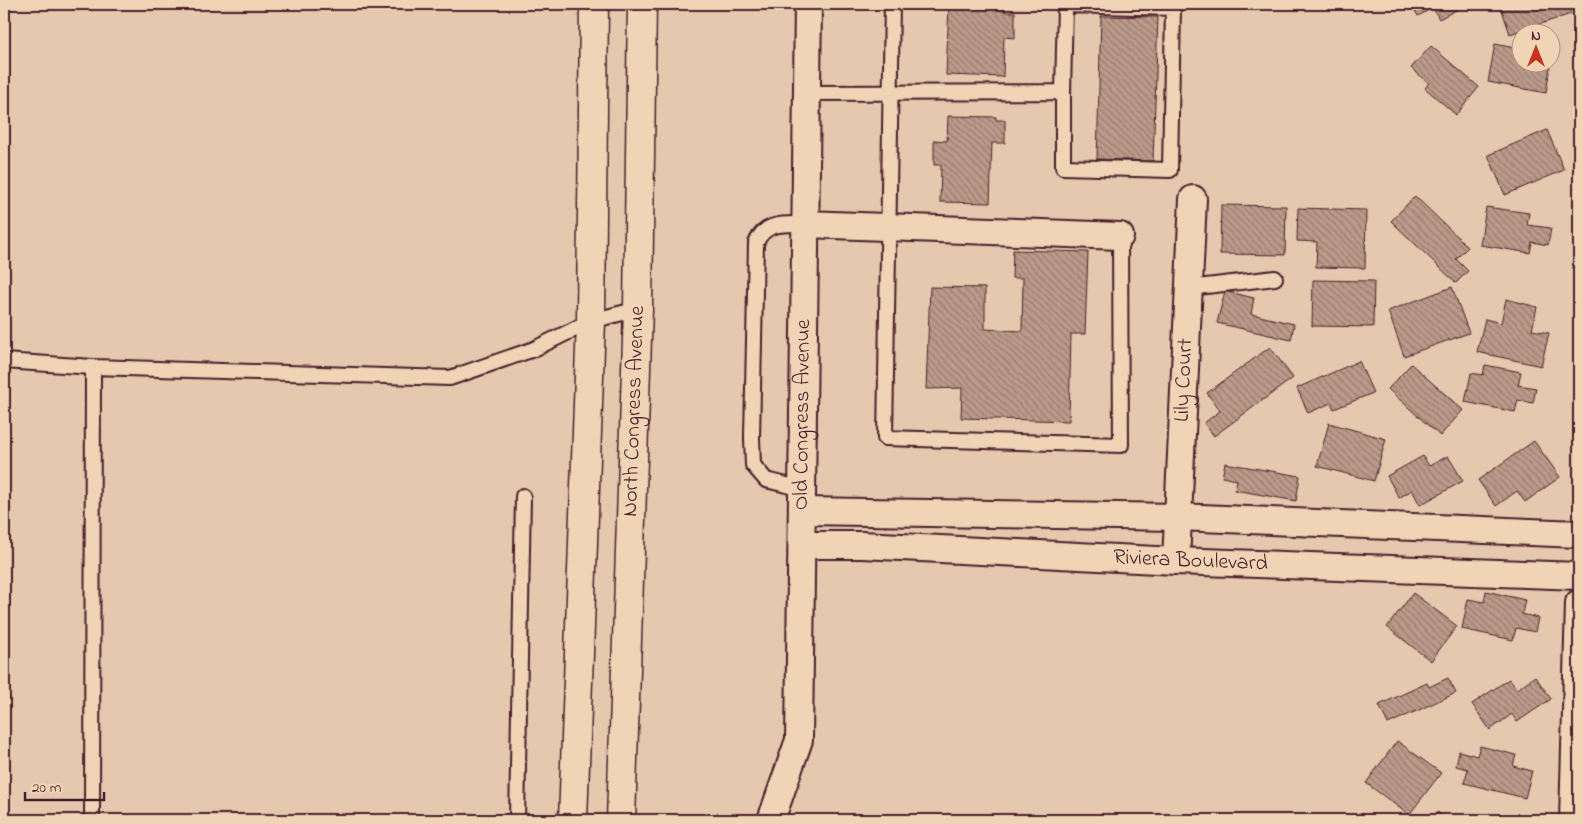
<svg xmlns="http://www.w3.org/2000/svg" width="1583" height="824" font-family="'Indie Flower',sans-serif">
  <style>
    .building { fill: url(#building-back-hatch); stroke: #4a1f2b }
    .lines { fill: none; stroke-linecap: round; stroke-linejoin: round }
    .service-casing { stroke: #4a1f2b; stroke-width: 18 }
    .minor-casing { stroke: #4a1f2b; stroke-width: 30 }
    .tertiary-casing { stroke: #4a1f2b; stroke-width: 31 }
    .service { stroke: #efd4b6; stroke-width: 14 }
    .minor { stroke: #efd4b6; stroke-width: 26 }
    .tertiary { stroke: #efd4b6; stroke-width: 28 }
    .labels { text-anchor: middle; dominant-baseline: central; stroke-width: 5; stroke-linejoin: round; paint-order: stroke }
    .street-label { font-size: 22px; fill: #4a1f2b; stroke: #efd4b6 }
  </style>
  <defs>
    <pattern id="building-back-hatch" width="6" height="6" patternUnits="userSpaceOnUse" patternTransform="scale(1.25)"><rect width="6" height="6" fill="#ba9a89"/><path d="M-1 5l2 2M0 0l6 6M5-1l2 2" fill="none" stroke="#997d70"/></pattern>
  </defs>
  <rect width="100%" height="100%" fill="#e5c9ae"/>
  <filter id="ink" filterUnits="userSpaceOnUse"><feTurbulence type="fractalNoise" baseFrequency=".02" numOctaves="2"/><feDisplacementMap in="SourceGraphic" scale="10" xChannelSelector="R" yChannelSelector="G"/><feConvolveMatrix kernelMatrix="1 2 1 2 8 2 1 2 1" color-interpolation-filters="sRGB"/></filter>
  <g filter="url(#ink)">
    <!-- building -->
    <g class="building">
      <path d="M949,4H1005V12H1015V38L1004,37L1003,77L946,75Z"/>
      <path d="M1411,4H1468L1439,19L1433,8L1418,16Z"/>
      <path d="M1500,4H1567L1571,14L1510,34Z"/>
      <path d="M1101,16L1158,17L1153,161L1097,159Z"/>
      <path d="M1495,44L1520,49V62H1535L1550,67L1546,93L1488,82Z"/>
      <path d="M1431,46L1479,87L1456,115L1425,88L1429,83L1411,68Z"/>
      <path d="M948,116L996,117V120H1005V143H992L990,203L940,202L941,165H934V140L947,141Z"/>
      <path d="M1547,130L1564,170L1505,195L1488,155Z"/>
      <path d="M1415,196L1468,247L1456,259L1468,271L1456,283L1391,221Z"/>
      <path d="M1221,205L1286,206L1285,255L1220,254Z"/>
      <path d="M1486,207L1529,213L1527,225L1551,228L1548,245L1532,242L1530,253L1480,245Z"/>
      <path d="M1298,208L1366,210L1365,268L1316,267L1317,242L1297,241Z"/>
      <path d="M1013,250L1088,252L1085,334H1071L1069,421L961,418L962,388L926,389L930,287L985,288V329L1022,331L1023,278H1012Z"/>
      <path d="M1313,280L1374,281L1373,327L1312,326Z"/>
      <path d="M1452,287L1469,333L1404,356L1388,311Z"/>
      <path d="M1225,291L1254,298L1251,314L1294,324L1291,340L1217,323Z"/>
      <path d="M1506,299L1537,307L1532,330L1549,333L1541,366L1477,352L1485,319L1501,323Z"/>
      <path d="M1270,347L1293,378L1214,436L1204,423L1220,411L1207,393Z"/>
      <path d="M1359,361L1373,393L1334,409L1331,403L1308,413L1297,388Z"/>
      <path d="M1411,364L1463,410L1440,436L1388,389Z"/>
      <path d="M1485,365L1521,372L1518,385L1536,388L1533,403L1518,400L1515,412L1465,402L1471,373L1483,375Z"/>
      <path d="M1329,423L1386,439L1374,481L1317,466Z"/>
      <path d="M1534,441L1560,477L1525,502L1517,491L1496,506L1478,480Z"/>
      <path d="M1423,456L1429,466L1448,456L1463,481L1420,505L1412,490L1399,498L1387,476Z"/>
      <path d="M1225,463L1300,476L1296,501L1235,490L1237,480L1222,477Z"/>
      <path d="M1486,591L1525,600L1522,614L1538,618L1535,632L1516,628L1513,640L1462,629L1468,599L1484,602Z"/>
      <path d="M1413,593L1457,626L1431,661L1387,627Z"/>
      <path d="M1535,676L1551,699L1517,722L1512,714L1490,730L1472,704L1509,679L1517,689Z"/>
      <path d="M1448,678L1456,693L1388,724L1379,705L1427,683L1429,687Z"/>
      <path d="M1397,741L1441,773L1409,815L1366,783Z"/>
      <path d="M1480,746L1516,755L1513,766L1532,771L1525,798L1464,783L1468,769L1456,766L1459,751L1477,756Z"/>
      <path d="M1438,812L1445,820H1427Z"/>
    </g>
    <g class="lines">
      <defs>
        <g id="service">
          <path d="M892,4L885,438L1121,445L1120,236"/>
          <path d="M807,93L1063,92L1065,5L1173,8L1170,170L1063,167V92"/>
          <path d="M1189,288L1275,278"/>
          <path d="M4,361L93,367"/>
          <path d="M803,489L766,480L753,465L752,438L756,243C765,221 786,224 806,224"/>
          <path d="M92,820L93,367L450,378L534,349L591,321L638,309"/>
          <path d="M517,820L523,496"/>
        </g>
        <g id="minor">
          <path d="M806,224L1120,236"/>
          <path d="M803,511L1178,517L1579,534"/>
          <path id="s1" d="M802,545H862L1176,561L1579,576"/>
          <path id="s2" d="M1176,561L1193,199"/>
          <path id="s3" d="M771,820L799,740L808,4"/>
          <path d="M1573,820L1579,603"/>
        </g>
        <g id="tertiary">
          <path d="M573,820L591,321L594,4"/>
          <path id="s4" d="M621,820L638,309L642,4"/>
        </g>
      </defs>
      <!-- service casing -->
      <use href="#service" class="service-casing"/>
      <!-- minor casing -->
      <use href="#minor" class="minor-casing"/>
      <!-- tertiary casing -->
      <use href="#tertiary" class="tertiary-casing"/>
      <!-- service -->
      <use href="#service" class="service"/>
      <!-- minor -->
      <use href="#minor" class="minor"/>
      <!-- tertiary -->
      <use href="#tertiary" class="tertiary"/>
    </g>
  </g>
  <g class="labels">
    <!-- street labels -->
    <g class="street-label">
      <text stroke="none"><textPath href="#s2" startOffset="181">Lily Court</textPath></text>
      <text stroke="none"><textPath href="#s4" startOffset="409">North Congress Avenue</textPath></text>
      <text stroke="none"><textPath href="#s3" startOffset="410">Old Congress Avenue</textPath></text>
      <text stroke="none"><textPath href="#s1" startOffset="389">Riviera Boulevard</textPath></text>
    </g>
  </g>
  <!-- margin -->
  <rect width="1583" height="824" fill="none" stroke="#efd4b6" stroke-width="20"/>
  <rect x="10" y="10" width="1563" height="804" fill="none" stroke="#4a1f2b" stroke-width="2" filter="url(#ink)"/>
  <!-- north arrow -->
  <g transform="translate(1536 48)"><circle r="24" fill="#efd4b6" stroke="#ad8c7e"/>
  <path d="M0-4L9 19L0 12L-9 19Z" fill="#c8321e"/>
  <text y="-8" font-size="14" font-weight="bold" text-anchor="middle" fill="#4a1f2b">N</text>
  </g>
  <!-- scale -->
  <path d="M25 792v8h79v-8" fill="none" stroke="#4a1f2b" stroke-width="2.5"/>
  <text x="32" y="792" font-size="15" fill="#4a1f2b" stroke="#efd4b6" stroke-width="4" paint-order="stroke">20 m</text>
</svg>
